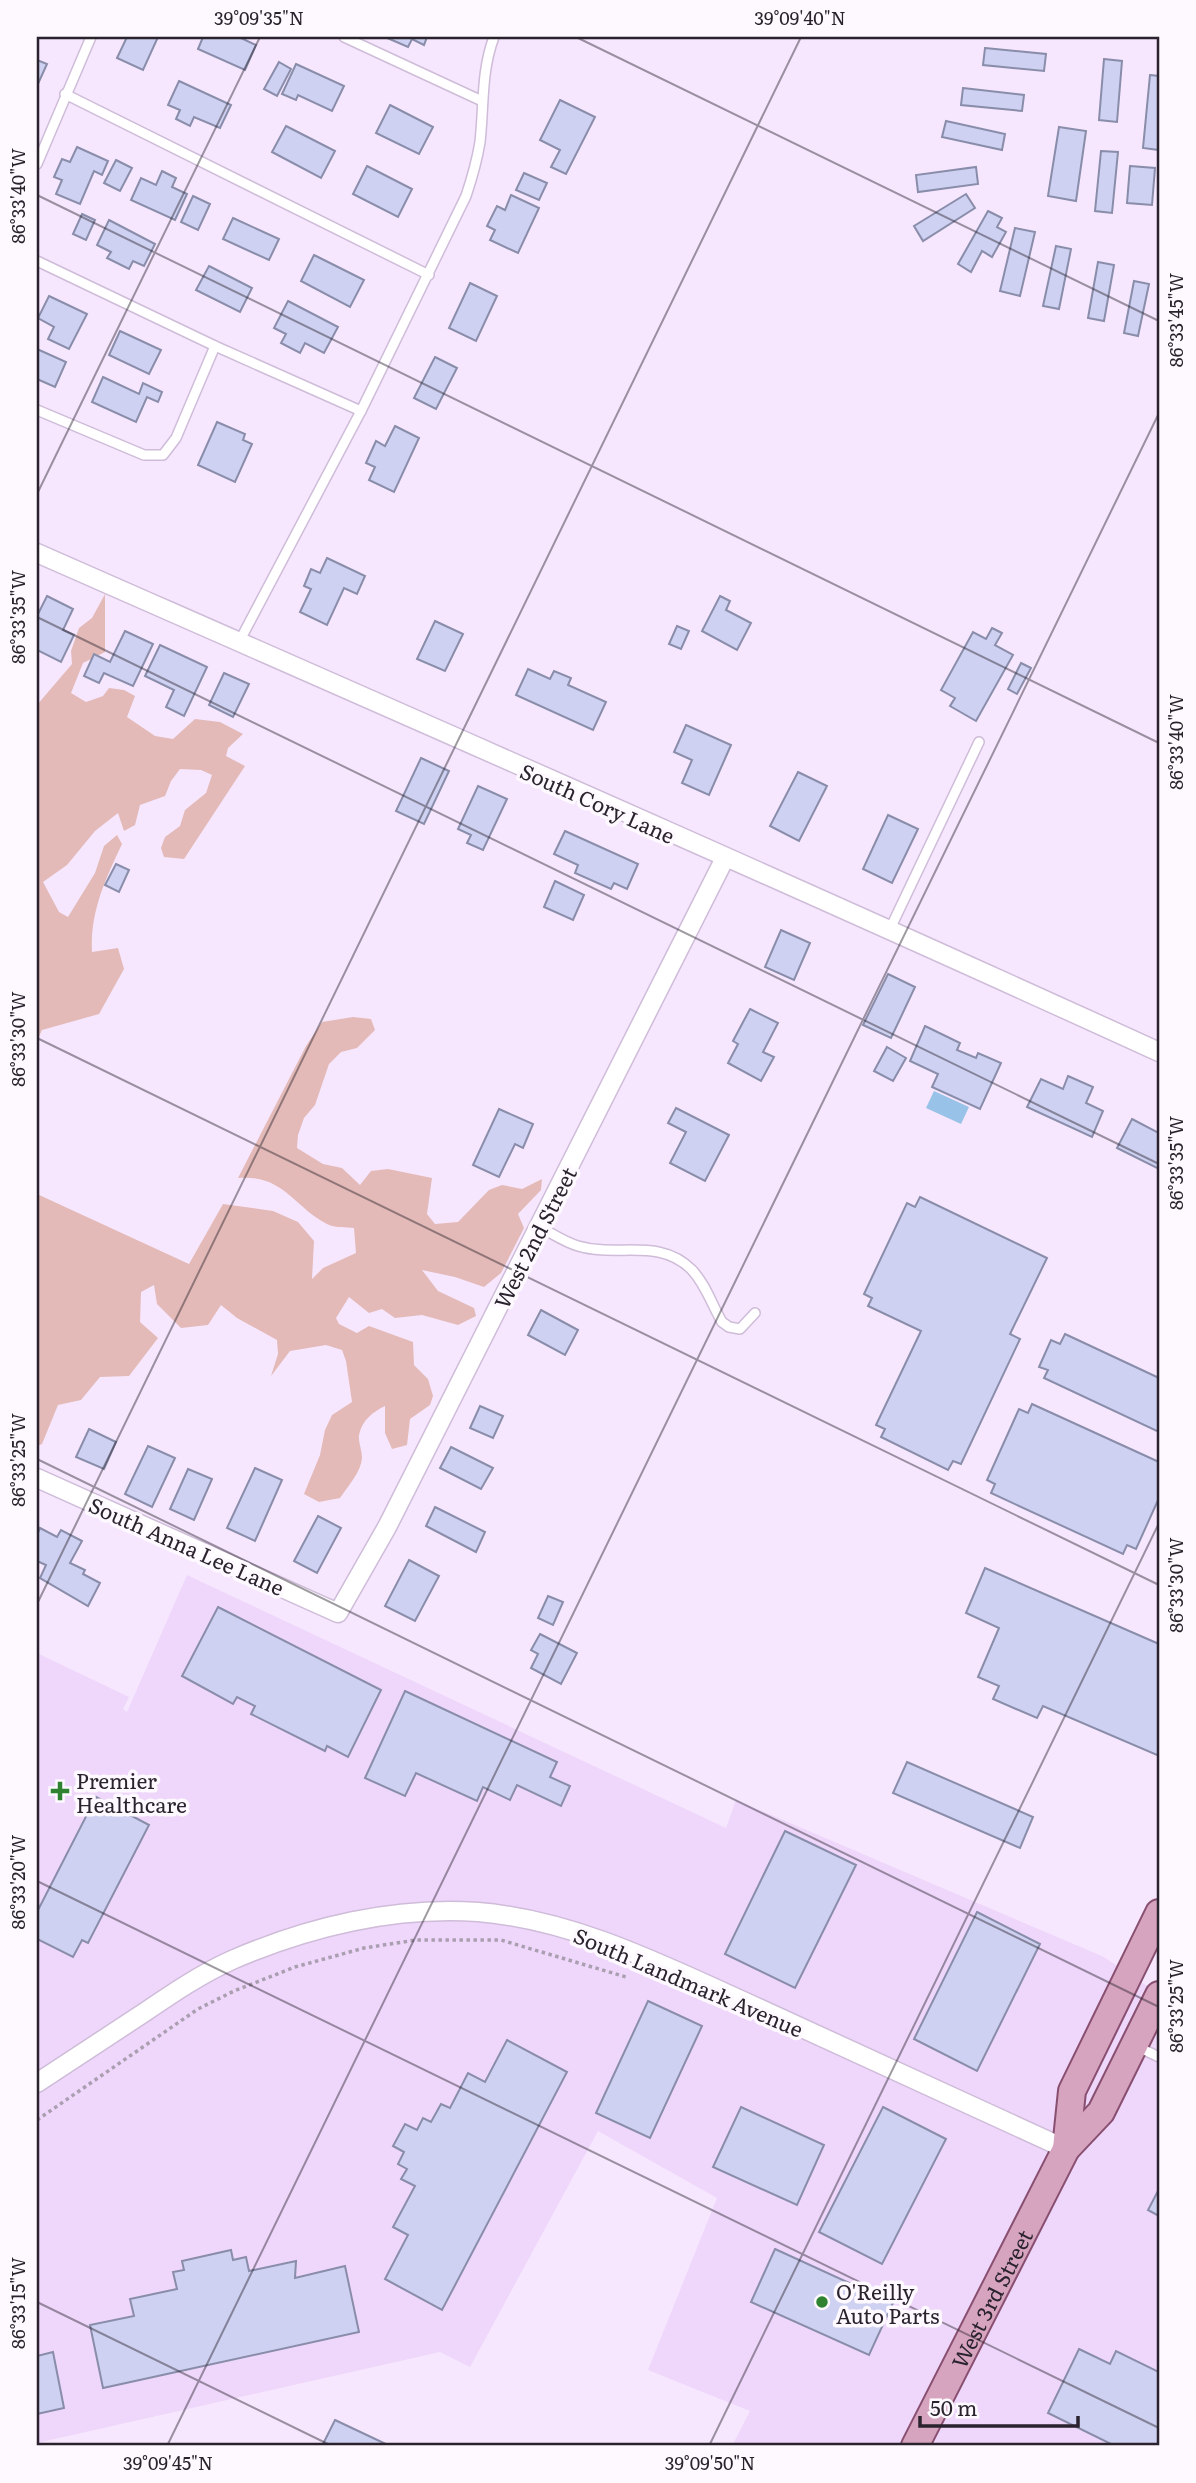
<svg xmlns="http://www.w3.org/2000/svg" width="1196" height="2483" font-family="Literata,serif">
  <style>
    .built { fill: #efd7fb }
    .green { fill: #e3bab7 }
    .water { fill: #98c2e7 }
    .building { fill: #ced1f1; stroke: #898daa; stroke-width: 2 }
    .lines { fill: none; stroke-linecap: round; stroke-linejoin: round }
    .service-casing { stroke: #cfbcd9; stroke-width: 12 }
    .minor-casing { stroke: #cfbcd9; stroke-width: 21 }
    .primary-casing { stroke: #884f70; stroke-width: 30 }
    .path { stroke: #aa9eb1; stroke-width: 3.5; stroke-dasharray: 3.5 3.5; stroke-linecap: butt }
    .service { stroke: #fff; stroke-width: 9 }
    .minor { stroke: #fff; stroke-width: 18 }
    .primary { stroke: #d6a4be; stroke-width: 26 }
    .ticks { fill: none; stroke: #2a232e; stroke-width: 2; stroke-opacity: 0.45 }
    .poi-dot { fill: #2e8230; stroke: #fdf9ff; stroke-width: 2.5 }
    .labels { text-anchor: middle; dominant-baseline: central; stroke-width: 7; stroke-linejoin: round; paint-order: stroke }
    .street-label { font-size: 21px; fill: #2a232e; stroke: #fdf9ff }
    .poi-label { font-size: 21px; fill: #2a232e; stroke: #fdf9ff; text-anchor: start }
    .neatline { fill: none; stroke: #2a232e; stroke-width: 2.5 }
    .ticks-label { font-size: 18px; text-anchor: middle; fill: #2a232e }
  </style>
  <rect width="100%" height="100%" fill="#f6e7fe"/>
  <!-- built -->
  <path class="built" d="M187,1575L726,1828L736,1800L1104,1957L1159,1994V2446H732L750,2411L648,2370L717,2198L598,2131L470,2367L440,2352L37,2443V1653L129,1697L123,1709L127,1712Z"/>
  <!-- green -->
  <g class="green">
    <path d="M105,594V652L83,663L71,693L86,702L103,696L109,688L124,690L135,696L127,717L155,736L173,739L195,719L220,722L243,734L228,748L226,756L245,766L184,859L164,857L161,848L165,837L180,826L185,810L206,793L212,775L201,770L180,769L171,781L165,796L140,805L135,825L124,831L118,813L95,831L67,865L43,882L59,912L68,917L95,873L104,846L117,835L122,844C105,880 90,912 92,952L118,948L124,969L99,1014L42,1030L37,1041V705L72,664L71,651L79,628L92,618Z"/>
    <path d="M353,1017L371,1019L375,1030L357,1048L341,1052L329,1064L315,1105L304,1118L298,1135L297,1148L323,1164L342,1168L360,1185L371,1171L388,1169L432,1178L427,1214L435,1224L458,1222L489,1190L502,1185L522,1189L542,1179L541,1190L518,1214L524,1228L501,1273L484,1287L455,1277L422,1270L438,1291L474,1308L476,1316L458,1325L422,1315L395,1318L382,1309L369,1313L349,1297L336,1318L339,1324L357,1333L369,1326L413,1342L414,1365L428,1379L433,1396L430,1405L410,1419L407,1445L392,1449L385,1433V1406C373,1412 362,1420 359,1435C358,1442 362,1450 362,1458C361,1472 348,1486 340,1498L319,1502L304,1494L320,1455L325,1430L332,1415L352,1402L346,1361L342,1350L326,1345L290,1351L271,1376L278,1354L277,1340L237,1318L221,1305L208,1325L181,1328L157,1304L154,1285L141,1292L140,1322L158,1338L129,1376L100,1377L81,1400L58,1405L42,1444L37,1446V1194L189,1264L223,1204L273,1211L298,1222L314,1241L312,1279L323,1268L356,1253L354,1228C346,1227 334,1228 327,1224C293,1206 283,1174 238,1178L306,1046L322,1022Z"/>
  </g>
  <!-- water -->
  <path class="water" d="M934,1091L969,1107L961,1124L926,1108Z"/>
  <!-- building -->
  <g class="building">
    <path d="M127,37H158L143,70L117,58Z"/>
    <path d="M203,37H239L256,45L245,70L198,49Z"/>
    <path d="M385,37H427L424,45L412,39L408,47Z"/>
    <path d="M985,48L1046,54L1044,71L983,65Z"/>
    <path d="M1104,59L1122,61L1117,122L1099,120Z"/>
    <path d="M37,60L47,64L37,86Z"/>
    <path d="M279,62L291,69L277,96L264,89Z"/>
    <path d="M296,64L344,86L332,111L298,95L296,100L282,94Z"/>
    <path d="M1150,75L1159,76V150L1143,148Z"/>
    <path d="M179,81L231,105L220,128L194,117L190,126L176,119L180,110L168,105Z"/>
    <path d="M963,88L1024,95L1022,111L961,105Z"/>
    <path d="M560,100L595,117L566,174L551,167L560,150L540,140Z"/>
    <path d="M390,105L433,127L419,154L376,133Z"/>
    <path d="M946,121L1005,134L1002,150L942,137Z"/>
    <path d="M286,126L335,151L321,178L272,152Z"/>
    <path d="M1059,127L1086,131L1076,201L1048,196Z"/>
    <path d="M77,147L108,161L102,175L94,171L80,204L56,194L62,180L54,177L62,159L70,162Z"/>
    <path d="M1101,151L1118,152L1112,213L1095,211Z"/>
    <path d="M116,160L132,168L120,191L104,183Z"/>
    <path d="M367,166L412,189L398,217L353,194Z"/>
    <path d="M1130,166L1155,168L1152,205L1127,203Z"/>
    <path d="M976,167L978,184L918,192L916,175Z"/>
    <path d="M162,171L176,178L172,187L187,194L175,220L131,200L141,178L156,185Z"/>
    <path d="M524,173L547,183L539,200L516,190Z"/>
    <path d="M966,194L975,208L923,241L914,226Z"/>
    <path d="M511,195L539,208L518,253L490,240L495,230L487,226L497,206L505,210Z"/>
    <path d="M193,196L210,204L198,230L181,222Z"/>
    <path d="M988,211L1002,218L997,227L1006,232L992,257L982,251L971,272L958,264Z"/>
    <path d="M82,214L95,220L86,240L73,234Z"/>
    <path d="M233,218L279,239L269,260L223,239Z"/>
    <path d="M109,220L155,244L144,266L133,261L129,269L107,258L111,252L97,245Z"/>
    <path d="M1015,228L1035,232L1020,296L1000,291Z"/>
    <path d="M1056,246L1071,249L1059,309L1043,306Z"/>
    <path d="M314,255L364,280L350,307L301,281Z"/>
    <path d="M1098,262L1114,265L1104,321L1088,318Z"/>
    <path d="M209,266L252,288L240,312L196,290Z"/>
    <path d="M1134,281L1149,284L1138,336L1124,333Z"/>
    <path d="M470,283L497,296L476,341L449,328Z"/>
    <path d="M49,296L87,314L69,349L48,339L54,327L38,318Z"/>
    <path d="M288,301L338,327L324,353L305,343L300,353L281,343L286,334L274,328Z"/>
    <path d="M120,331L161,350L149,374L109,355Z"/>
    <path d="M37,349L66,362L55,387L37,379Z"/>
    <path d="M435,357L457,368L436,409L414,398Z"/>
    <path d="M103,377L139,394L143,383L162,392L158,402L147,397L136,422L92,402Z"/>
    <path d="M217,422L245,434L243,440L252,444L235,482L198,465Z"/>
    <path d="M395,426L419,438L394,492L369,480L375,467L366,463L376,441L385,446Z"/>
    <path d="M327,558L365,576L357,594L344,588L327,625L300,612L311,589L304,586L311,569L320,573Z"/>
    <path d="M47,596L73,609L63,630L74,635L61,662L37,650V616Z"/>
    <path d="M720,596L730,601L726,610L751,623L737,650L702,631Z"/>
    <path d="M435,621L463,634L445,671L417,659Z"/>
    <path d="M677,626L689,631L681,649L669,644Z"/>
    <path d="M992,628L1002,633L995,645L1013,655L976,721L950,706L955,698L941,690L973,632L986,639Z"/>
    <path d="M125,631L153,644L133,686L104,673L99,683L84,676L94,654L110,662Z"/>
    <path d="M160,645L207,667L184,716L166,707L174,690L145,676Z"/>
    <path d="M1021,663L1031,668L1017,694L1008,689Z"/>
    <path d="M528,669L550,679L554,671L571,678L568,685L606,702L593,730L516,695Z"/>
    <path d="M224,673L249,684L233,717L209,705Z"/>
    <path d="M686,725L731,745L709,795L682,783L692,760L674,752Z"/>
    <path d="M421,758L449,771L424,824L396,811Z"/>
    <path d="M798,772L827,786L799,841L770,826Z"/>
    <path d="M478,786L507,799L483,850L467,843L471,835L458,829Z"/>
    <path d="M888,815L918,829L892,883L863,869Z"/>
    <path d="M565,831L638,864L627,889L614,883L611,889L575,873L578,865L554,854Z"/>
    <path d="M116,864L129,870L119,892L105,885Z"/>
    <path d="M555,881L584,895L573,920L544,907Z"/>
    <path d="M781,930L810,943L794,980L765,967Z"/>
    <path d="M888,974L915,987L891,1038L863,1025Z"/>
    <path d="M750,1009L778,1023L763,1052L774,1057L761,1081L728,1063L738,1044L733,1041Z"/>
    <path d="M925,1026L960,1043L957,1050L976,1058L978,1053L1001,1063L980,1109L932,1087L938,1074L910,1061Z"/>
    <path d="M887,1047L906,1058L893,1081L874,1071Z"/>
    <path d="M1068,1076L1093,1087L1086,1103L1103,1111L1092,1137L1027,1107L1041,1079L1063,1089Z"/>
    <path d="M676,1108L729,1135L705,1181L670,1163L686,1132L668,1123Z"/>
    <path d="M499,1109L533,1124L523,1148L515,1144L499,1177L473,1165Z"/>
    <path d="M1132,1119L1159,1133V1169L1117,1148Z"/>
    <path d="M920,1197L1047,1258L1010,1334L1020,1339L961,1464L953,1461L948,1470L881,1437L885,1429L876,1425L921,1331L868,1306L872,1298L864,1294L907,1203L915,1207Z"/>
    <path d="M541,1310L578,1330L565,1355L528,1335Z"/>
    <path d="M1065,1334L1159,1378V1432L1044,1378L1048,1370L1039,1367L1051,1340L1060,1344Z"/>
    <path d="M1032,1404L1159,1462V1498L1136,1549L1127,1545L1123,1554L991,1493L995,1484L987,1480L1019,1409L1028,1413Z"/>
    <path d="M480,1406L503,1416L493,1438L470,1428Z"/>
    <path d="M89,1429L116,1442L104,1469L76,1457Z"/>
    <path d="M148,1446L175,1458L152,1507L125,1494Z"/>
    <path d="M451,1447L493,1468L481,1489L440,1468Z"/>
    <path d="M255,1468L282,1480L255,1541L227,1528Z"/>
    <path d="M188,1469L212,1479L194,1520L170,1509Z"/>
    <path d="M435,1507L485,1532L476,1552L426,1526Z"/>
    <path d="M318,1516L341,1528L317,1573L294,1561Z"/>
    <path d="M40,1528L57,1537L61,1530L82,1541L70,1563L85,1570L83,1574L100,1583L88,1606L40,1578L46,1565L37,1561V1535Z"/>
    <path d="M409,1560L439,1576L415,1621L385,1606Z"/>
    <path d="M985,1568L1159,1644V1751L1157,1755L1043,1706L1037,1718L993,1699L999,1686L978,1677L999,1628L966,1613Z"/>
    <path d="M548,1596L563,1602L553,1625L538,1618Z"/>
    <path d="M218,1607L381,1690L348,1757L327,1746L325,1751L251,1714L255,1706L237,1697L233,1704L182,1676Z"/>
    <path d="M540,1634L577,1653L561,1684L531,1668L538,1654L531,1650Z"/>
    <path d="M405,1691L557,1762L550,1777L570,1786L561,1806L517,1785L510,1800L483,1787L477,1801L416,1773L405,1796L365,1778Z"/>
    <path d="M907,1762L1033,1817L1020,1848L893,1793Z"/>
    <path d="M96,1797L149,1825L88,1943L82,1940L73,1957L37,1939V1912Z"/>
    <path d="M785,1831L856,1865L795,1988L725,1954Z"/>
    <path d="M977,1912L1040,1944L977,2071L914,2039Z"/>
    <path d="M648,2001L702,2026L650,2138L596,2113Z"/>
    <path d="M507,2040L567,2072L442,2310L385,2279L408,2235L393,2227L415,2186L401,2179L407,2169L398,2164L404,2152L393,2146L405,2124L417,2130L423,2118L431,2122L441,2104L450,2108L468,2073L485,2082Z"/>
    <path d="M741,2107L824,2145L797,2205L713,2167Z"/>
    <path d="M883,2107L946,2139L882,2264L819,2232Z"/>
    <path d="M1159,2189V2216L1148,2210Z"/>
    <path d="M775,2249L893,2303L869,2355L751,2302Z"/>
    <path d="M231,2250L233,2260L246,2257L249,2271L296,2261L295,2278L345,2266L359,2332L103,2388L90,2325L134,2316L130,2299L177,2289L173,2272L184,2270L182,2261Z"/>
    <path d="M1079,2349L1110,2364L1116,2351L1159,2372V2446H1115L1048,2413Z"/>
    <path d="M53,2352L64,2408L37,2414V2356Z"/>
    <path d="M335,2420L390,2446H322Z"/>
  </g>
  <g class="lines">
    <defs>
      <g id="service">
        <path d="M344,37L482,101"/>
        <path d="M65,94L429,275"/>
        <path d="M37,164L91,37"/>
        <path d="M37,261L215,346L361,411"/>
        <path d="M37,410L144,455H163L176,438L215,346"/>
        <path d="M239,642L361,411L466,196C472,178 477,161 480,142C484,107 481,71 494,37"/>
        <path d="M890,929L979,742"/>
        <path d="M539,1227C552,1233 564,1242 578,1246C619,1258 660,1237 692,1270C706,1285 712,1305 722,1322L729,1327L740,1329L755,1313"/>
        <path d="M1136,2046L1159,2057"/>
      </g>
      <g id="minor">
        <path d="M37,553C412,718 787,882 1159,1052"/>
        <path d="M37,1478L338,1613L387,1527L725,858"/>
        <path d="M37,2083C73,2059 109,2036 145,2012C173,1993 201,1974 232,1960C308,1927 395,1906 478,1912C576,1920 667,1967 754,2006C858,2053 962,2101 1066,2149"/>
      </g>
      <g id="primary">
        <path d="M1066,2149L1072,2091L1159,1913"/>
        <path id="s1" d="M915,2446L1066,2149L1101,2112L1159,1995"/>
      </g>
    </defs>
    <!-- service casing -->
    <use href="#service" class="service-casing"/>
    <!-- minor casing -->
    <use href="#minor" class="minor-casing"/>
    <!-- primary casing -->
    <use href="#primary" class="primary-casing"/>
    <!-- path -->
    <path class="path" d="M37,2120L198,2009L234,1991L295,1967L364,1948L416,1940H501L626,1977"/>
    <!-- service -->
    <use href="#service" class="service"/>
    <!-- minor -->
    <use href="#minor" class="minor"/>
    <!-- primary -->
    <use href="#primary" class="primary"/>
  </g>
  <!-- ticks -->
  <path class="ticks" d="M576,37L1159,321M37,195L1159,743M37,494L260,37M37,617L1159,1164M37,1038L1159,1585M37,1459L1159,2007M37,1604L801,37M37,1881L1159,2428M37,2302L332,2446M167,2446L1159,413M709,2446L1159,1523"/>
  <!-- markers -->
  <g class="poi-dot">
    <path d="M56.5 1780.5h7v7h7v7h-7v7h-7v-7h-7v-7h7z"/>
    <circle cx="822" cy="2302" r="7"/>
  </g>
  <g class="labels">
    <!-- street labels -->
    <g class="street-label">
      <text transform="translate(598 802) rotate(24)">South Cory Lane</text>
      <text transform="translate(534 1237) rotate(-63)">West 2nd Street</text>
      <text transform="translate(187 1545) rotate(24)">South Anna Lee Lane</text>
      <text transform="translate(689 1981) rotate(23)">South Landmark Avenue</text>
      <text stroke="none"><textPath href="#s1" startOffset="166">West 3rd Street</textPath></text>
    </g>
    <!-- poi labels -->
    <g class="poi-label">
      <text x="76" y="1779">Premier<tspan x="76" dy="24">Healthcare</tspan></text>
      <text x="836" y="2290">O'Reilly<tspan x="836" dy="24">Auto Parts</tspan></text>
    </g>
  </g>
  <!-- border -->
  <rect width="1196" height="2483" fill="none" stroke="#fdf9ff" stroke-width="77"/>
  <!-- scale -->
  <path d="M920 2416v10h158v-10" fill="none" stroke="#2a232e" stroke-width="3.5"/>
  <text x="930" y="2416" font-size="21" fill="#2a232e" stroke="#fdf9ff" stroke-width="5" paint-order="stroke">50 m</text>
  <rect x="38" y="38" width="1120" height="2406" class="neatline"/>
  <g class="ticks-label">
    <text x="259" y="25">39°09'35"N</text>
    <text x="800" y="25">39°09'40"N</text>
    <text transform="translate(19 196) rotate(-90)" y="6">86°33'40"W</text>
    <text transform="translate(1177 320) rotate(-90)" y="6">86°33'45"W</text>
    <text transform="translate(19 617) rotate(-90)" y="6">86°33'35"W</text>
    <text transform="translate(1177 742) rotate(-90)" y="6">86°33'40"W</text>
    <text transform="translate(19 1039) rotate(-90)" y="6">86°33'30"W</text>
    <text transform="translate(1177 1163) rotate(-90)" y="6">86°33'35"W</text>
    <text transform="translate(19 1460) rotate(-90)" y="6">86°33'25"W</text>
    <text transform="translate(1177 1585) rotate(-90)" y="6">86°33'30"W</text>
    <text transform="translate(19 1882) rotate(-90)" y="6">86°33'20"W</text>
    <text transform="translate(1177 2006) rotate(-90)" y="6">86°33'25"W</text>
    <text transform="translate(19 2303) rotate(-90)" y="6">86°33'15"W</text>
    <text x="168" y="2470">39°09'45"N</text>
    <text x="710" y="2470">39°09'50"N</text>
  </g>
</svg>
